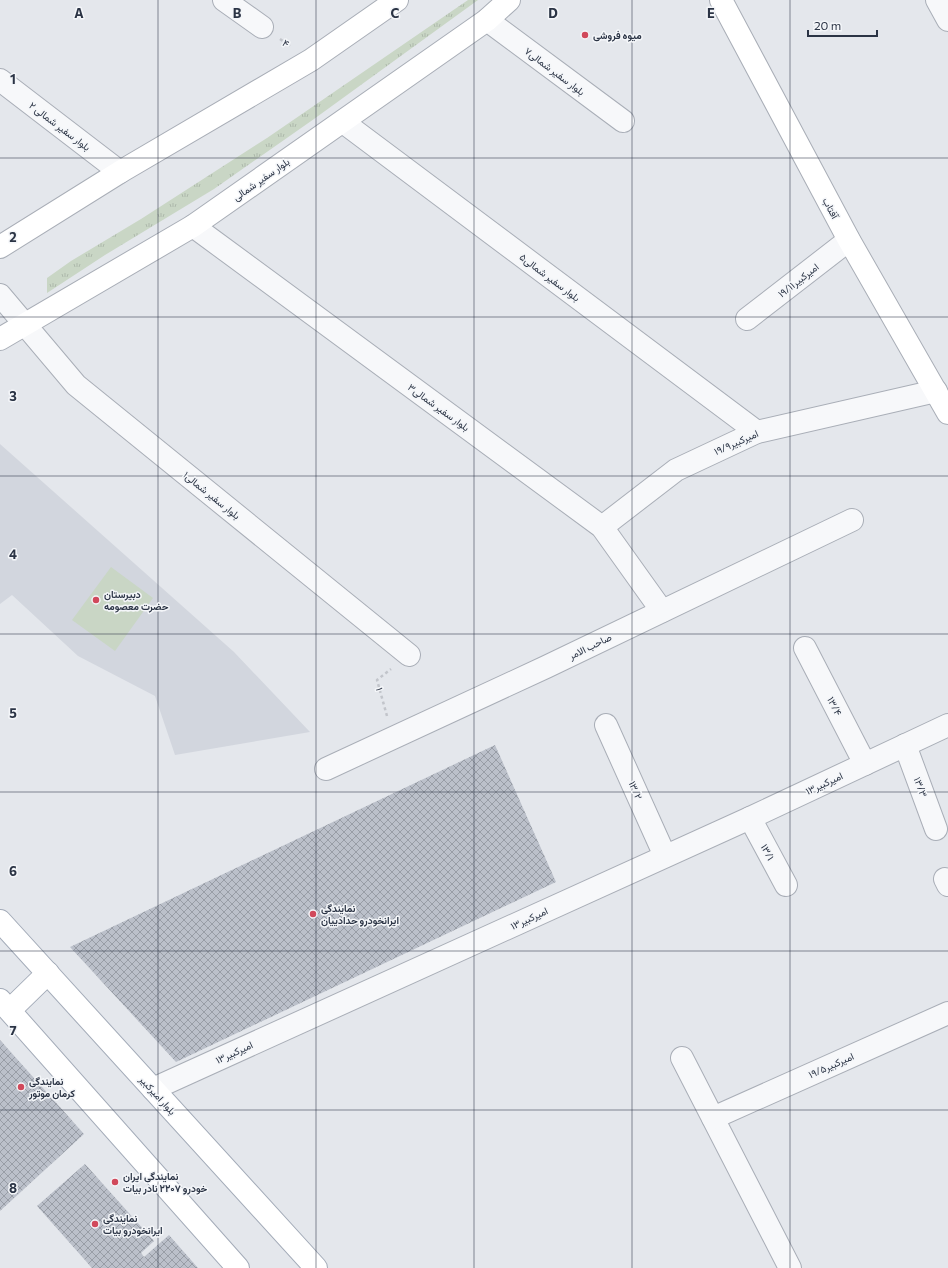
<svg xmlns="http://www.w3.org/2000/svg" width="948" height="1268" font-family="Commissioner,Vazirmatn,sans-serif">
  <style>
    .built { fill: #d2d6de }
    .grass { fill: url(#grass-tufts) }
    .garden { fill: #c9d6c5 }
    .building { fill: url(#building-cross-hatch) }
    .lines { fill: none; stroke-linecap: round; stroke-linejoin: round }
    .street-casing { stroke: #a9aeb7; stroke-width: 24 }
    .secondary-casing { stroke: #a9aeb7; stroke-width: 24 }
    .primary-casing { stroke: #a3abb8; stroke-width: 24 }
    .path { stroke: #c2c5cb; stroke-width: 2.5; stroke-dasharray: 3 3; stroke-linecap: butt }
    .street { stroke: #f7f8fa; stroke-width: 22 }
    .secondary { stroke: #fff; stroke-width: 22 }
    .primary { stroke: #fff; stroke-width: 22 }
    .grid { fill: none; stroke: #2b3445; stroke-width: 1; stroke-opacity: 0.55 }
    .poi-dot { fill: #d1495b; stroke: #f4f6f9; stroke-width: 1.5 }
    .labels { text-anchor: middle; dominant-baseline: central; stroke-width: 3; stroke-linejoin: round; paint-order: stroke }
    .poi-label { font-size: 10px; font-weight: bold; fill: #2b3445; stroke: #f4f6f9; text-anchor: start }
    .street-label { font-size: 10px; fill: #2b3445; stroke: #f4f6f9 }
    .grid-label { font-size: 13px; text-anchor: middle; font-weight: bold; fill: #2b3445; stroke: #f4f6f9; stroke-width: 3; stroke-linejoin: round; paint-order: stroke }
  </style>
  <defs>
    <pattern id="grass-tufts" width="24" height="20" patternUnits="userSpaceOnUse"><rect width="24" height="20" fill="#c9d6c5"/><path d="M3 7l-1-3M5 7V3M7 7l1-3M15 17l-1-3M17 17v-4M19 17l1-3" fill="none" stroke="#adb8ab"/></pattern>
    <pattern id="building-cross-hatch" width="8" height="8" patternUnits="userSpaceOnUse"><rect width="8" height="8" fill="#bbc0ca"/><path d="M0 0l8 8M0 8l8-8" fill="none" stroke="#989da6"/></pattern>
  </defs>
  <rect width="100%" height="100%" fill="#e4e7ec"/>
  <!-- built -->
  <path class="built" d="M0,444L234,652L310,732L175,755L155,696L78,656L12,595L0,604Z"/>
  <!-- grass -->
  <path class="grass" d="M468,0H478L314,119L214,189L105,255L47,293V278L71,261L141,219L267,138Z"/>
  <!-- garden -->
  <path class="garden" d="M111,567L153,598L115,651L72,620Z"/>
  <!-- building -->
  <g class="building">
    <path d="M495,745L556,882L176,1062L70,947Z"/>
    <path d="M0,1040L84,1134L0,1211Z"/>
    <path d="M85,1164L154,1241L141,1253L144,1257L169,1235L198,1268H92L37,1206Z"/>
  </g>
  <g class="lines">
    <defs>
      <g id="street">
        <path d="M224,0L262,27"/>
        <path d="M937,0L948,20"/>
        <path d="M487,20L623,121"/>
        <path d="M0,80L120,172"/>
        <path d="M343,122L757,432"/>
        <path d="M193,226L602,527L662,611"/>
        <path d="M0,295L76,385L409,655"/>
        <path d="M747,319L849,240"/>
        <path d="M602,527L676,470L757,432L936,391"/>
        <path d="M805,648L865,764"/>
        <path d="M606,725L665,856"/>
        <path d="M905,745L936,829"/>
        <path d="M326,769L546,667L852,520"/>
        <path d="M750,818L786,885"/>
        <path d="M945,879L948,885"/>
        <path d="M682,1058L790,1268"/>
        <path d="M153,1089L750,818L948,725"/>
        <path d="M713,1118L948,1013"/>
      </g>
      <g id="secondary">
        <path d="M721,0L849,240L948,413"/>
        <path d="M0,247L120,172L311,60L397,0"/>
        <path d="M0,339L193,226L487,20L509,0"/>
      </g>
      <g id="primary">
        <path d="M0,921L316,1268"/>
        <path d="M0,1000L238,1268"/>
        <path d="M10,1010L48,973"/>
      </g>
    </defs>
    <!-- street casing -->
    <use href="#street" class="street-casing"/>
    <!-- secondary casing -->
    <use href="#secondary" class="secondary-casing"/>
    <!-- primary casing -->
    <use href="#primary" class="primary-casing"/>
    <!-- path -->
    <g class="path">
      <path d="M280,39L290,46"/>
      <path d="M387,716L377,680L391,669"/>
    </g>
    <!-- street -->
    <use href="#street" class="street"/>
    <!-- secondary -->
    <use href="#secondary" class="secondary"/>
    <!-- primary -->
    <use href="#primary" class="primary"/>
  </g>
  <!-- grid -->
  <path class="grid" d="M158,0V1268M316,0V1268M474,0V1268M632,0V1268M790,0V1268M0,158H948M0,317H948M0,476H948M0,634H948M0,792H948M0,951H948M0,1110H948"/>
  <!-- markers -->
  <g class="poi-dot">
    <circle cx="585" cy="35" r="4"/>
    <circle cx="96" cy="600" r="4"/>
    <circle cx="313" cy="914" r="4"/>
    <circle cx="21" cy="1087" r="4"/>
    <circle cx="115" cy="1182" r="4"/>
    <circle cx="95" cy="1224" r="4"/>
  </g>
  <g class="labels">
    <!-- poi labels -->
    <g class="poi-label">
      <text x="593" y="35">میوه فروشی</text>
      <text x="104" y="594">دبیرستان<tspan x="104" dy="12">حضرت معصومه</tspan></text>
      <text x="321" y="908">نمایندگی<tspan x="321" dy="12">ایرانخودرو حدادییان</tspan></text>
      <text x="29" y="1081">نمایندگی<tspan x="29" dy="12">کرمان موتور</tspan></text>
      <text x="123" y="1176">نمایندگی ایران<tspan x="123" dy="12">خودرو ۲۲۰۷ نادر بیات</tspan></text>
      <text x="103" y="1218">نمایندگی<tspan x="103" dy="12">ایرانخودرو بیات</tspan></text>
    </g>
    <!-- street labels -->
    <g class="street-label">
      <text transform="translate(286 43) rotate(34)">۴</text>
      <text transform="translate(555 71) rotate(37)">بلوار سفیر شمالی۷</text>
      <text transform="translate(60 126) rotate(37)">بلوار سفیر شمالی ۲</text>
      <text transform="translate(261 179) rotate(-35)">بلوار سفیر شمالی</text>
      <text transform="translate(831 208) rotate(62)">آفتاب</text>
      <text transform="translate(550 277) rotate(37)">بلوار سفیر شمالی۵</text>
      <text transform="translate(798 280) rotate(-38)">امیرکبیر۱۹/۱۱</text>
      <text transform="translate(439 407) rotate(36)">بلوار سفیر شمالی۳</text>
      <text transform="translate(736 442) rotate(-24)">امیرکبیر۱۹/۹</text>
      <text transform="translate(212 495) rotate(39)">بلوار سفیر شمالی۱</text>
      <text transform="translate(590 646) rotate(-26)">صاحب الامر</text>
      <text transform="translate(380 689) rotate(76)">۱</text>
      <text transform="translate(835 706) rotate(63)">۱۳/۴</text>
      <text transform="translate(824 783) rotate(-25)">امیرکبیر۱۳</text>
      <text transform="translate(921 787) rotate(69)">۱۳/۳</text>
      <text transform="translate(636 790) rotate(66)">۱۳/۲</text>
      <text transform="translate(768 852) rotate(62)">۱۳/۱</text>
      <text transform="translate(529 918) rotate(-25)">امیرکبیر۱۳</text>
      <text transform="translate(234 1052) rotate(-25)">امیرکبیر۱۳</text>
      <text transform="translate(831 1065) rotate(-24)">امیرکبیر۱۹/۵</text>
      <text transform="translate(158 1095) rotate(48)">بلوار امیرکبیر</text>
    </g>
  </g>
  <g class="grid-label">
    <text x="79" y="18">A</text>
    <text x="237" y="18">B</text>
    <text x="395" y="18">C</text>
    <text x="553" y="18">D</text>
    <text x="711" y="18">E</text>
    <text x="13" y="84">1</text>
    <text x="13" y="242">2</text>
    <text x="13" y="401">3</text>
    <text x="13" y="559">4</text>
    <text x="13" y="718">5</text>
    <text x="13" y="876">6</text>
    <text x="13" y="1035">7</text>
    <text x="13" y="1193">8</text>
  </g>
  <!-- scale -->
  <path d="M808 30v6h69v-6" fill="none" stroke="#2b3445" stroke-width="2"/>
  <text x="814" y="30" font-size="12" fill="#2b3445" stroke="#f4f6f9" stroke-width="3" paint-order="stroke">20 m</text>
</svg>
